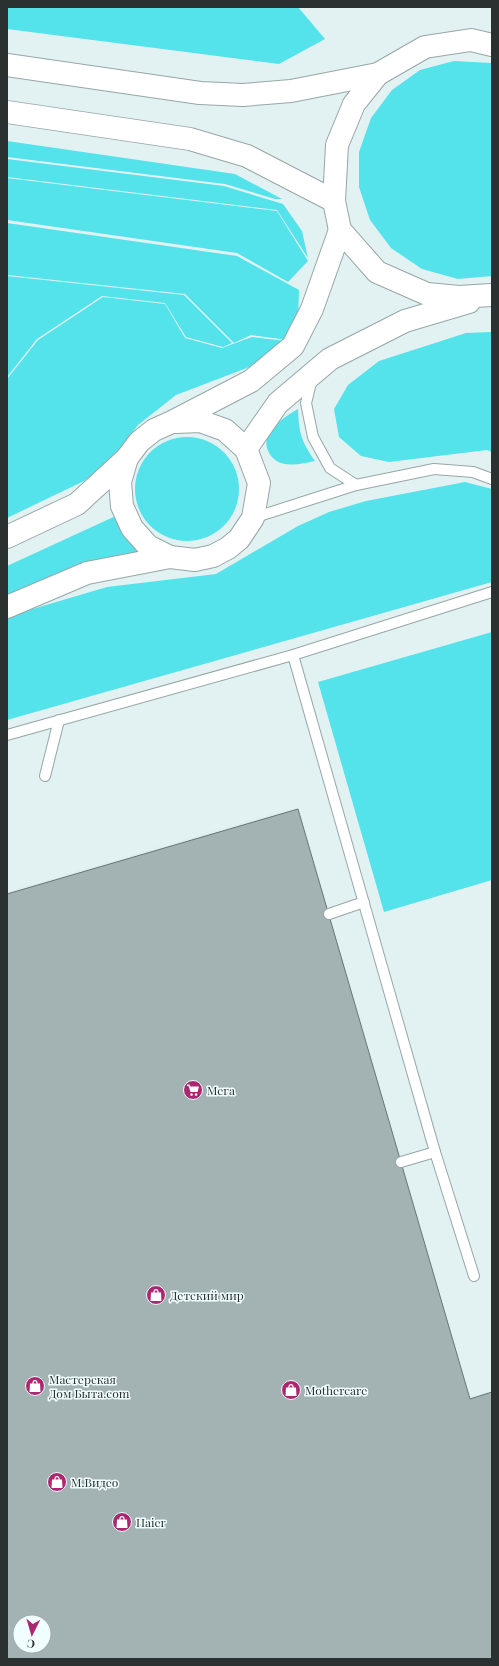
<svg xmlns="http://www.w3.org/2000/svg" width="499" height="1666" font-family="'Playfair Display',serif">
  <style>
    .green { fill: #54e2eb }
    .building { fill: #a3b2b3; stroke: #677576; fill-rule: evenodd; filter: url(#shadow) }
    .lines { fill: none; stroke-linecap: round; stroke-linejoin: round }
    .lane-casing { stroke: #97a6a7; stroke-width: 12 }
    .secondary-casing { stroke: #97a6a7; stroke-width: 24 }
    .lane { stroke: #fff; stroke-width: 10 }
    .secondary { stroke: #fff; stroke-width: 22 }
    .labels { text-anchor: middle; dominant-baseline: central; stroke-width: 3; stroke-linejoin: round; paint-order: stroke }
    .poi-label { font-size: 12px; fill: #2b3131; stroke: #f1feff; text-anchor: start }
  </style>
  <defs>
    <filter id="shadow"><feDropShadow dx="-3.5" dy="3.5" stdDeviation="2" flood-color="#0004"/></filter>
  </defs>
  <rect width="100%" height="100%" fill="#e2f2f2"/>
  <!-- green -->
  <g class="green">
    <path d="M7,7H298L325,39L279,64L7,29Z"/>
    <path d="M454,61L492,63V276L458,279L422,269L391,248L370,220L359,187V152L371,118L392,90L420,70Z"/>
    <path d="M7,141L235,174L282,199H275L225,184L7,157Z"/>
    <path d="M7,159L224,186L283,204L302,231L308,258L277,210L7,177Z"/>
    <path d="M7,178L277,211L308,261L288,282L237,253L7,220Z"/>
    <path d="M7,223L237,256L299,290L298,321L288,340L251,335L234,343L185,294L7,275Z"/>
    <path d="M7,276L184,295L232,343L223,347L186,337L165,303L102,296L37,339L7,377Z"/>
    <path d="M103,297L165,304L185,338L222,348L252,337L285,341L252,366L176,395L138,425L114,457L84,481L7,518V379L38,340Z"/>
    <path d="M492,332V452L487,450L389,462L361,456L339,437L334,409L348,385L379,361L466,333Z"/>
    <path d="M298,409C299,433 301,441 315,461C297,465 274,470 267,448C266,443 266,436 269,433C276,422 288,415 298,409Z"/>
    <circle cx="187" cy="489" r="52"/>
    <path d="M465,482L492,489V582L7,720V618L19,613L107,587L216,574L298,526L329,512L366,501Z"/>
    <path d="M120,514L125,534L139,553L7,599V566Z"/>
    <path d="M492,632V880L384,912L318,682Z"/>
  </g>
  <!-- building -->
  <path class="building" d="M298,809L470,1399L492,1392V1659H7V894ZM20,1622H44V1646H20Z"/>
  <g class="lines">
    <defs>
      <g id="lane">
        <path d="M312,379L306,403L313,437L330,468L356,485"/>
        <path d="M253,518L356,485L434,469L473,472L492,479"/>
        <path d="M7,735L293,655"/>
        <path d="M45,776L59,720"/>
        <path d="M329,914L364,902"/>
        <path d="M435,1152L474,1276"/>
        <path d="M401,1162L435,1152L293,655L492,592"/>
      </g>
      <g id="secondary">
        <path d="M7,65L200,93L243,95L291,91L378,74L425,47L471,40L492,45"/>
        <path d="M378,74L354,104L337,145L334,201L340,230L377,272L427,294L459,297L491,295"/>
        <path d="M7,112L190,139L247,156L334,201"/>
        <path d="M246,449L278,403L330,359L405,321L469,302"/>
        <path d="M127,458L120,482L122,506L132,528L148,546L170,557"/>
        <path d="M7,537L77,504L127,458L139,442L154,430L172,422L251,381L293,346L312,309L340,230"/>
        <path d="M7,607L87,573L170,557L195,560L213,556L228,548L239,539L253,518L259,483L246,449L225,430L200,421L176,422"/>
      </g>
    </defs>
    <!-- lane casing -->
    <use href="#lane" class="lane-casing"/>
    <!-- secondary casing -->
    <use href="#secondary" class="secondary-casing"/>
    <!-- lane -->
    <use href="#lane" class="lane"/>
    <!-- secondary -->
    <use href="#secondary" class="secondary"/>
  </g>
  <!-- icons -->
  <defs>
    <symbol id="supermarket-disc" viewBox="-11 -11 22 22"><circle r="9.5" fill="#ab2871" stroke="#f1feff"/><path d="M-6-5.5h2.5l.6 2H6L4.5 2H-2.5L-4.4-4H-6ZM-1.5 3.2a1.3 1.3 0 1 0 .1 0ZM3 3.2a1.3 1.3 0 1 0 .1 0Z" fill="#fff"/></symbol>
    <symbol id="shop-disc" viewBox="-11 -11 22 22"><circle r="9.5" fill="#ab2871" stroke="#f1feff"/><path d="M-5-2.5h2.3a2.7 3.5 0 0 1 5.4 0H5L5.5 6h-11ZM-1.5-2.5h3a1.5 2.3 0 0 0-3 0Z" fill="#fff"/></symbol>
  </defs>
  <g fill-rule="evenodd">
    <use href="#supermarket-disc" x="182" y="1079" width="22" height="22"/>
    <use href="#shop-disc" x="145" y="1284" width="22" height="22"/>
    <use href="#shop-disc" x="24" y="1375" width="22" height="22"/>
    <use href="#shop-disc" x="280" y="1379" width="22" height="22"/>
    <use href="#shop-disc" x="46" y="1471" width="22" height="22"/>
    <use href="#shop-disc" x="111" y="1511" width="22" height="22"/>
  </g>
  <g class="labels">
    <!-- poi labels -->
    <g class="poi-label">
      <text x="207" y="1090">Мега</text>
      <text x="170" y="1295">Детский мир</text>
      <text x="49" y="1379">Мастерская<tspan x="49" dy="14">Дом Быта.com</tspan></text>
      <text x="305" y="1390">Mothercare</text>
      <text x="71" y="1482">М.Видео</text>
      <text x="136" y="1522">Haier</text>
    </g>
  </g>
  <!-- border -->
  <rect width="499" height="1666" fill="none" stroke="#2b3131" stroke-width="16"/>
  <!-- north arrow -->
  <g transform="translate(32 1634) rotate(185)"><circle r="19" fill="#f1feff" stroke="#a2acad"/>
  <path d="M0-3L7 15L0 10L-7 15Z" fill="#ab2871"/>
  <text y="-6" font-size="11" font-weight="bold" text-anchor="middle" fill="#2b3131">С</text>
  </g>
</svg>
